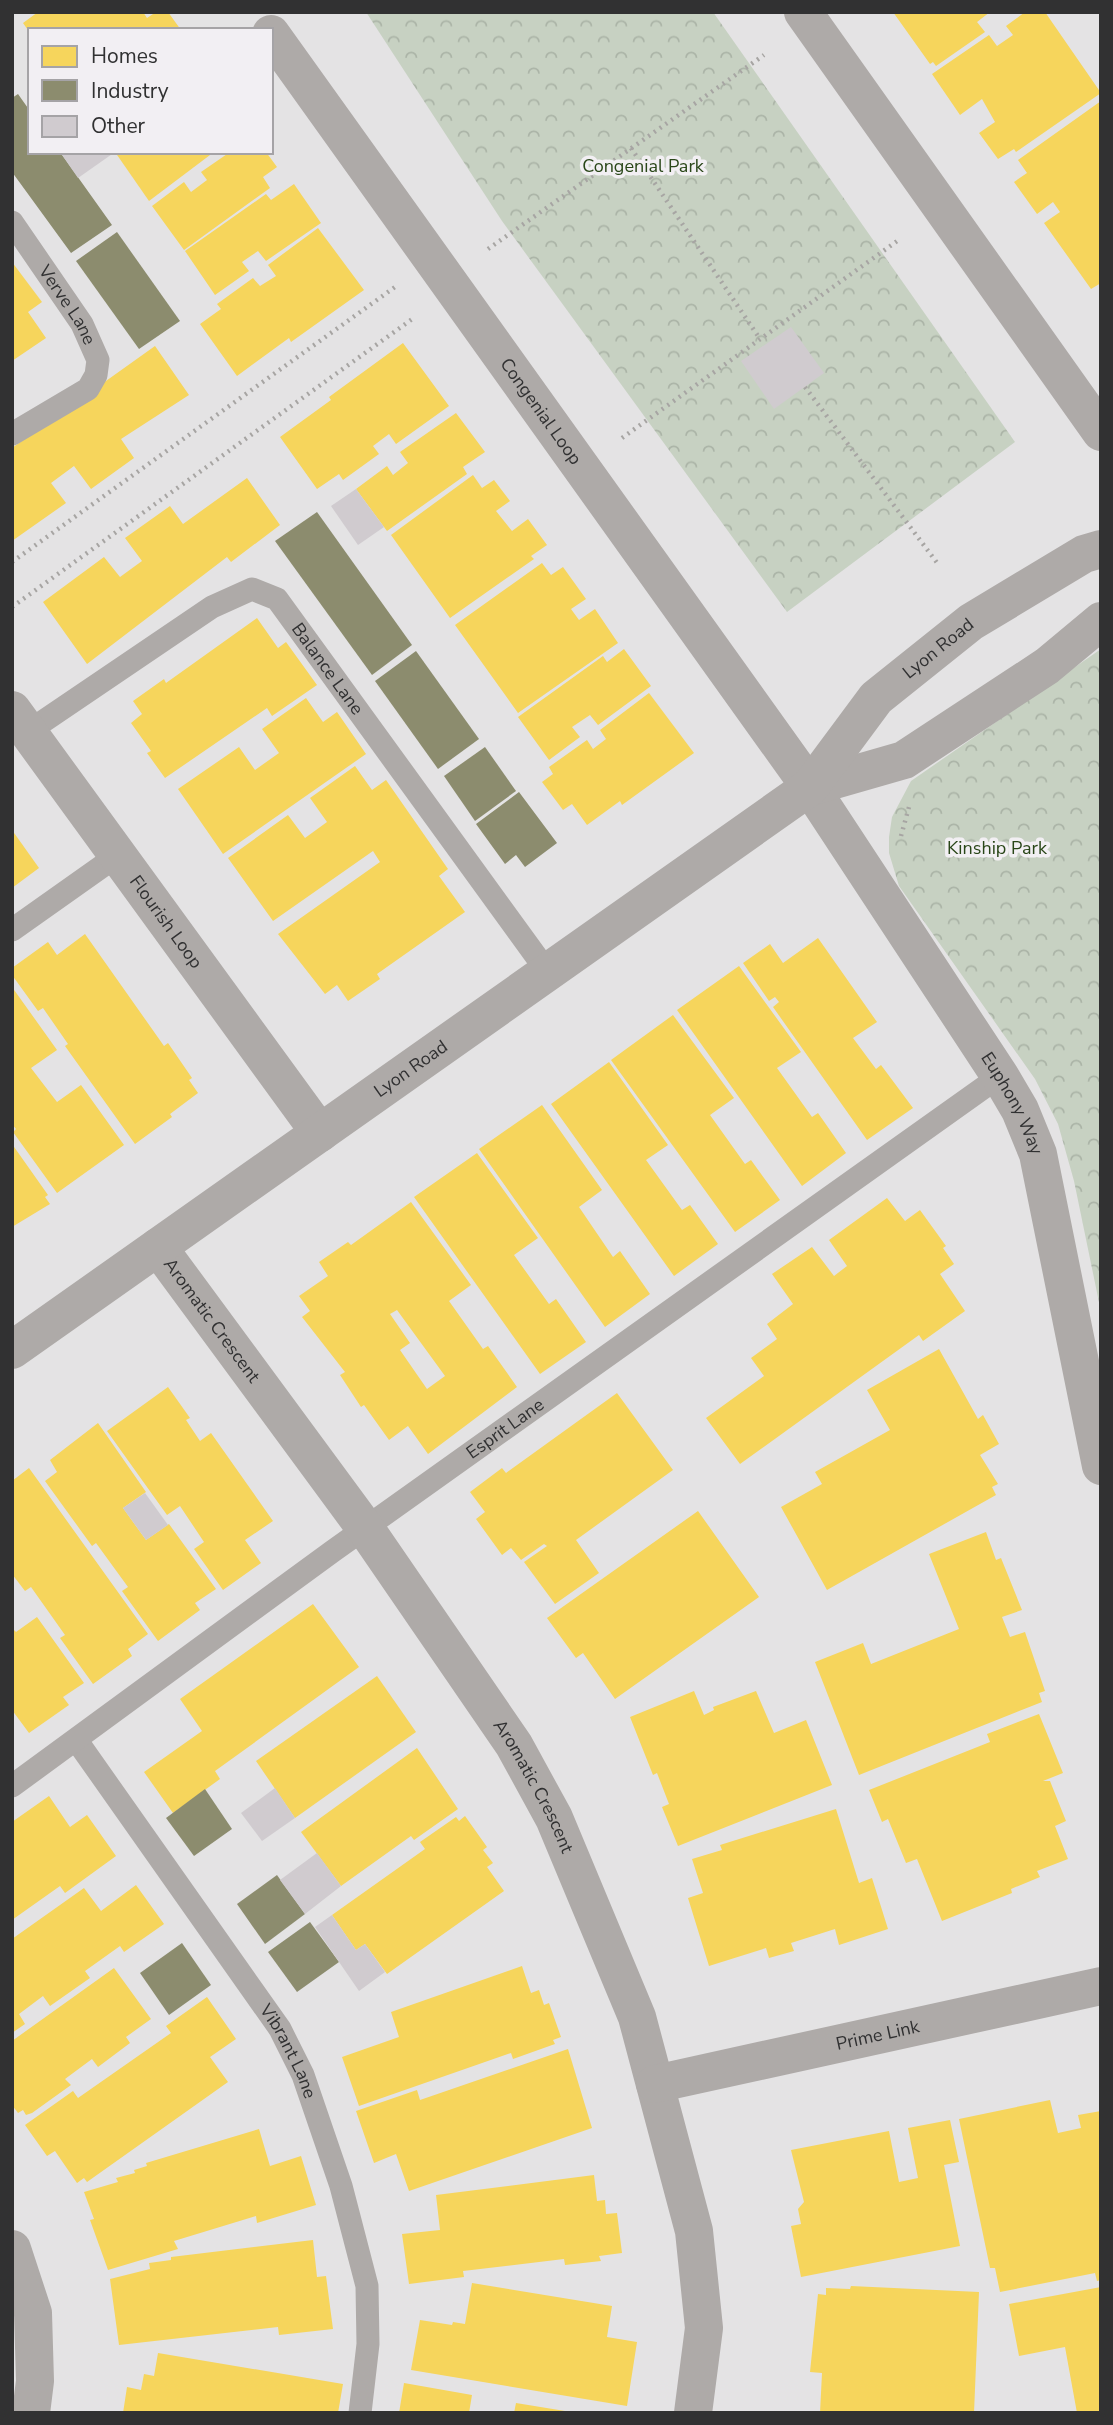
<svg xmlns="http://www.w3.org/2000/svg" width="1113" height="2425" font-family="'Nunito Sans',sans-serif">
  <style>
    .forest { fill: url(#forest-crowns) }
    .homes { fill: #f6d55c; fill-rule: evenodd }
    .industry { fill: #8c8c6e }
    .building { fill: #d0cbcf }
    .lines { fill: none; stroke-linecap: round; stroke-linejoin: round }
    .path { stroke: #a7a5a3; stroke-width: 4.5; stroke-dasharray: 2 5; stroke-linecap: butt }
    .service { stroke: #aeaaa8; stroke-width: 23 }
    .minor { stroke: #aeaaa8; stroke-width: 38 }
    .labels { text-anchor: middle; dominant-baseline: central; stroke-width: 7; stroke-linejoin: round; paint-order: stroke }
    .park-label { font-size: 18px; fill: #294618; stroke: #f2eff3 }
    .street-label { font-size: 18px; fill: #313132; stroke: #f2eff3 }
  </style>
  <defs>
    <pattern id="forest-crowns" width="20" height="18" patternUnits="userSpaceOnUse" patternTransform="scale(1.75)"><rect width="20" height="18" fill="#c7d1c2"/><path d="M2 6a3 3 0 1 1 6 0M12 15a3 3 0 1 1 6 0" fill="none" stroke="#abb4a7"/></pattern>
  </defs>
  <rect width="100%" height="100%" fill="#e4e3e4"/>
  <!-- forest -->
  <g class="forest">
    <path d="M366,12H713L1015,442L787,612L502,221Z"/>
    <path d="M1101,649V1312L1074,1181L1058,1124L1035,1079L899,886L889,853V837L892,817L911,781Z"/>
  </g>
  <!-- homes -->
  <g class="homes">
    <path d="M38,12H143L147,18L156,12H168L181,30H30V33L23,23Z"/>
    <path d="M893,12H990L977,22L985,32L936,66L933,62L930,64Z"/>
    <path d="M1025,12H1045L1101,93L1016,152L1014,149L998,159L979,133L995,122L982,99L960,115L932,74L989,35L997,46L1013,35L1006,26Z"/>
    <path d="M1101,101V283L1091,289L1044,223L1060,212L1053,202L1037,214L1014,182L1027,173L1018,160Z"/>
    <path d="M115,152H214L149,201Z"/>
    <path d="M230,152H266L277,167L263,177L270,188L184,250L152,206L184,182L191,192L207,180L201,172Z"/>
    <path d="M294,184L321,223L266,261L258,251L242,262L249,271L215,295L185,251L266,194L271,200Z"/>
    <path d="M318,228L364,290L291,342L289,338L237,376L200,324L221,309L217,304L253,278L260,286L276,276L268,265Z"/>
    <path d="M12,262L42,302L28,312L46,338L12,361Z"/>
    <path d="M403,343L449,406L396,444L389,434L373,446L379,454L343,480L339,474L317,489L280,437L331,400L329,397Z"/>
    <path d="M155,346L189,395L121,439L134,458L91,489L74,466L51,483L66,503L12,541V448Z"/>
    <path d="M456,413L485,452L463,467L467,474L387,531L356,489L387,466L393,475L408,463L400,452Z"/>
    <path d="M473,475L482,488L494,480L510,501L496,511L512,531L528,519L547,545L531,556L534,559L450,618L391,535Z"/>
    <path d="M247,478L280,525L231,562L227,557L87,664L43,602L104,557L120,577L142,561L125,538L170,506L183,524Z"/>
    <path d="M542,563L551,575L563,567L586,599L571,609L579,620L595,609L618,643L518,713L455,625Z"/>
    <path d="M257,618L278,648L286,642L317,685L272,716L267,708L165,778L147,753L151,751L131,723L142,714L133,701L164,679L166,683Z"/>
    <path d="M624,649L651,686L598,725L590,715L572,727L580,737L549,760L518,717L603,656L607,662Z"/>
    <path d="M649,693L694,753L622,805L620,801L587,825L572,804L563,810L542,782L553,774L549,767L587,740L593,749L606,739L600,730Z"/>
    <path d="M306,698L323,722L337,712L366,754L223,854L178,789L239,747L255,770L279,753L262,729Z"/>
    <path d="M355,766L372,790L386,780L448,869L439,876L465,912L377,974L380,979L348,1001L337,985L325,994L278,934L380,862L373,851L273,921L228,858L288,815L305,838L327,822L310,798Z"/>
    <path d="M12,830L39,868L12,888Z"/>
    <path d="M85,934L164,1046L168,1043L192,1078L189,1080L198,1093L170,1114L172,1117L135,1144L65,1046L68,1044L43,1008L38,1011L12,975V968L48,942L57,955Z"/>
    <path d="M818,938L877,1022L853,1038L876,1069L881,1065L913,1108L867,1140L773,1007L779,1002L775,997L769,1001L743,963L770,944L783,963Z"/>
    <path d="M739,966L801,1052L777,1068L812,1117L818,1113L846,1153L802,1186L677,1010Z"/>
    <path d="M12,987L57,1050L31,1068L57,1102L81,1085L124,1145L57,1193L13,1132L16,1129L12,1124Z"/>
    <path d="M673,1015L734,1098L710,1115L745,1164L751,1160L780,1200L735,1232L611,1060Z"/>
    <path d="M609,1062L668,1145L646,1160L682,1210L690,1205L718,1244L674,1276L551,1104Z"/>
    <path d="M542,1105L602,1190L579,1207L613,1257L620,1251L650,1294L605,1327L479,1149Z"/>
    <path d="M12,1144L48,1195L45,1197L50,1204L12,1227Z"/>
    <path d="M477,1153L538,1238L514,1255L549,1304L556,1299L586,1342L540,1374L414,1197Z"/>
    <path d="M887,1198L905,1221L920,1210L946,1246L943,1248L954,1264L940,1274L965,1311L923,1341L919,1335L740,1464L706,1418L764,1376L751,1358L777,1339L767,1324L793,1304L772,1274L812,1247L834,1276L847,1266L829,1240Z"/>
    <path d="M411,1202L471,1285L449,1301L483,1349L488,1346L517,1387L428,1454L408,1426L389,1440L364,1405L361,1407L340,1375L345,1372L302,1317L310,1311L299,1296L328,1276L319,1262L348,1242L351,1245ZM397,1310L445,1376L427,1389L400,1350L410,1343L390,1314Z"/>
    <path d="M939,1349L978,1419L983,1415L999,1444L980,1455L998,1484L992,1487L996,1495L827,1590L781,1507L822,1484L815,1472L890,1430L867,1390Z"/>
    <path d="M168,1387L190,1418L186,1420L200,1441L211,1433L273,1521L245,1540L261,1563L223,1590L194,1549L204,1542L180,1506L167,1515L107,1431Z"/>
    <path d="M617,1393L673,1470L576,1540L599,1573L555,1604L524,1562L547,1546L544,1544L521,1560L511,1548L502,1555L476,1519L485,1512L470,1492L502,1468L506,1473Z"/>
    <path d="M98,1423L146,1492L123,1508L146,1540L169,1524L216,1589L195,1603L200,1610L158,1641L122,1591L128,1587L96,1543L92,1546L45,1481L57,1472L50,1460Z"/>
    <path d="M29,1468L148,1634L128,1649L132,1656L93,1684L60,1638L65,1635L31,1587L25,1591L12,1574V1481Z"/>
    <path d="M698,1511L759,1597L615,1699L583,1653L576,1658L547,1618Z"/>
    <path d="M986,1532L996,1560L1001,1558L1022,1610L1002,1617L1010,1637L1025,1632L1045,1691L1039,1693L1042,1702L859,1775L815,1662L863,1643L871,1664L959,1629L929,1554Z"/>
    <path d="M313,1604L359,1667L215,1771L220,1779L173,1813L144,1772L202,1731L180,1699Z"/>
    <path d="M37,1617L84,1683L63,1697L69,1705L29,1733L12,1710V1628L16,1632Z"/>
    <path d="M377,1676L416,1732L295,1818L256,1761Z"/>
    <path d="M694,1691L704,1715L714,1710L713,1707L756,1691L774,1733L806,1720L832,1785L678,1846L662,1807L669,1804L657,1773L653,1775L630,1717Z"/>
    <path d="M1039,1714L1063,1773L1043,1781H1050L1066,1821L1055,1826L1068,1859L1037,1871L1040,1877L1011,1889L1012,1893L942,1921L917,1859L906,1863L888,1819L882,1822L869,1790L990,1742L987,1734Z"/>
    <path d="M417,1748L458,1809L414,1840L411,1836L341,1886L301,1832Z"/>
    <path d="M49,1796L70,1827L87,1815L116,1856L65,1893L60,1886L12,1920V1822Z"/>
    <path d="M836,1809L859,1883L872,1878L888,1929L839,1945L835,1929L791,1943L794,1951L769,1958L766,1948L709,1966L688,1898L703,1893L692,1859L722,1850L720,1845Z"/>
    <path d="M465,1816L487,1847L483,1850L493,1863L487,1867L504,1891L387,1974L365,1944L356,1950L332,1915L425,1849L420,1842L456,1817L459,1821Z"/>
    <path d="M136,1885L164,1924L124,1952L120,1946L85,1971L90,1978L50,2006L43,1996L19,2014L25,2024L12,2033V1939L84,1888L101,1911Z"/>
    <path d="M522,1966L531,1993L539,1990L544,2005L549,2003L561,2037L553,2040L555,2044L513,2059L511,2053L359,2106L342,2057L399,2037L391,2012Z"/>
    <path d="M114,1968L151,2019L126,2037L130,2043L98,2067L92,2059L65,2079L71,2085L32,2113L26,2115L23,2110L18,2113L12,2105V2041Z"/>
    <path d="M207,1997L236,2039L210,2057L228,2082L87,2182L84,2178L77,2183L55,2151L47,2156L25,2125L73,2091L78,2098L171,2033L166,2026Z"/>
    <path d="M568,2049L592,2128L409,2191L396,2154L374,2163L356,2111L417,2090L420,2100Z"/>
    <path d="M1050,2100L1058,2133L1081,2128L1078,2115L1101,2111V2280L1097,2281L1095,2273L1000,2292L995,2268H990L959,2119Z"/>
    <path d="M950,2120L959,2162L944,2165L960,2246L801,2277L791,2226L801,2224L798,2209L804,2202L791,2150L889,2131L899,2182L918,2178L908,2128Z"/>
    <path d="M259,2129L270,2166L301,2156L316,2205L257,2223L256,2216L174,2241L178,2249L108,2270L90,2220L94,2219L84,2192L118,2182L116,2178L135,2173L134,2170L147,2166L146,2163Z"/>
    <path d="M594,2175L597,2201L605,2200L606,2214L617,2213L622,2253L599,2256L601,2261L565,2265L564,2259L463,2271L464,2277L409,2284L402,2234L440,2230L436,2195Z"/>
    <path d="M313,2240L317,2277L326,2276L333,2329L279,2335L278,2327L119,2345L110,2279L150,2269L149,2263L171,2260V2257Z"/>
    <path d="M472,2283L612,2306L607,2337L637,2342L627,2406L411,2370L420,2320L452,2325L453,2322L465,2324Z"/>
    <path d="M851,2286L979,2292L974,2413H820L822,2373L810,2372L818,2294L826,2295V2288L850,2289Z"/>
    <path d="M1101,2287V2413H1077L1065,2347L1019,2356L1009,2304Z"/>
    <path d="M158,2353L343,2384L338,2413H123L127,2387L141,2390L144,2374L154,2376Z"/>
    <path d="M404,2383L472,2395L469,2413H399Z"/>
    <path d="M516,2403L565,2411V2413H514Z"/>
  </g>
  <!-- industry -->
  <g class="industry">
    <path d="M18,94L30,111V152H60L112,225L71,253L12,172V98Z"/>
    <path d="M117,232L180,321L139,349L76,261Z"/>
    <path d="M317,512L412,645L372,675L275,541Z"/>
    <path d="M416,651L479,739L438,769L375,681Z"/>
    <path d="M485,747L516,791L475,821L444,776Z"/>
    <path d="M519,792L557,843L525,867L516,855L505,864L476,824Z"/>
    <path d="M205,1789L232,1829L194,1856L166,1818Z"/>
    <path d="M277,1875L305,1914L265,1944L237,1904Z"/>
    <path d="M310,1922L339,1962L297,1992L268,1952Z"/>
    <path d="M182,1943L211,1985L169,2015L140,1973Z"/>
  </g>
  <!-- building -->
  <g class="building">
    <path d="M60,152H115L78,178Z"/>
    <path d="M791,327L824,373L774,409L741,361Z"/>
    <path d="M356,489L384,527L358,545L331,506Z"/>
    <path d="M145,1493L168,1525L146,1540L123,1508Z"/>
    <path d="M275,1788L295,1818L262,1841L241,1813Z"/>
    <path d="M317,1853L341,1886L305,1914L280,1880Z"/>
    <path d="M332,1915L356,1950L365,1944L385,1972L359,1991L315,1927Z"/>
  </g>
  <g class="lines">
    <!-- path -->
    <g class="path">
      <path d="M631,148L760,339"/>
      <path d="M488,249L764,55"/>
      <path d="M805,387L938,564"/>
      <path d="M622,438L900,239"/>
      <path d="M12,562L395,287"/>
      <path d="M12,607L415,317"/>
      <path d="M901,836L909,807"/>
    </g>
    <!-- service -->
    <g class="service">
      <path id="s1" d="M12,222L82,324L98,360L96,375L88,389L12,434"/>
      <path id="s2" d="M29,731L212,607L252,589L277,599L549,974"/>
      <path d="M12,930L118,855"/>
      <path id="s3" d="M77,1741L280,2029L303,2075L341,2186L367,2286L368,2344L360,2413"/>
      <path id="s4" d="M12,1786L333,1551L1000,1076"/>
    </g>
    <!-- minor -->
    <g class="minor">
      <path d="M803,12L1101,432"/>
      <path id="s5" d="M271,34L810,787L1000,1076L1020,1110L1038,1154L1101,1466"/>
      <path id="s6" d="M12,710L320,1133"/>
      <path d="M810,787L904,760L1047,666L1101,621"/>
      <path id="s7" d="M158,1247L365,1528L514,1745L554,1818L637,2017L694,2231L704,2328L693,2413"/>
      <path id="s8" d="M12,1350L810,787L876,698L971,622L1084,554L1101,549"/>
      <path id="s9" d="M655,2084L1101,1986"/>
      <path d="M12,2249L33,2313L35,2381L31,2413"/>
    </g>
  </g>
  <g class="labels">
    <!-- park labels -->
    <g class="park-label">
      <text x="643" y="166">Congenial Park</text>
      <text x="997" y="848">Kinship Park</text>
    </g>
    <!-- street labels -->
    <g class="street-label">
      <text stroke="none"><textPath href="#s1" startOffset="100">Verve Lane</textPath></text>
      <text stroke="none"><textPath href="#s5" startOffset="464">Congenial Loop</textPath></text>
      <text stroke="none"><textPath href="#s8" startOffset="1167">Lyon Road</textPath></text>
      <text stroke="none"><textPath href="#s2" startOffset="378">Balance Lane</textPath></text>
      <text stroke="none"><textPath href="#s6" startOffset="262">Flourish Loop</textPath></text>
      <text stroke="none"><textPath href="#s8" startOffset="488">Lyon Road</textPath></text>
      <text stroke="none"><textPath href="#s5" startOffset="1302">Euphony Way</textPath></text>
      <text stroke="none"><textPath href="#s7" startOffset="91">Aromatic Crescent</textPath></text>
      <text stroke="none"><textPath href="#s4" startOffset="609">Esprit Lane</textPath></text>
      <text stroke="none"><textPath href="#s7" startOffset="658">Aromatic Crescent</textPath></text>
      <text stroke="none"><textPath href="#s9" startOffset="228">Prime Link</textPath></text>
      <text stroke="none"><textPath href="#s3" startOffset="376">Vibrant Lane</textPath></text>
    </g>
  </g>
  <!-- border -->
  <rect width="1113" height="2425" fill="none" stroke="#313132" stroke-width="28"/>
  <!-- legend -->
  <rect x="28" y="28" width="245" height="126" fill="#f2eff3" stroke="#a5a3a6" stroke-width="2"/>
  <rect x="42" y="46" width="35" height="21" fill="#f6d55c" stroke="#a5a3a6" stroke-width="2"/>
  <text x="91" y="63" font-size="21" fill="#313132">Homes</text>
  <rect x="42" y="80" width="35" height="21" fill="#8c8c6e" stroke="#a5a3a6" stroke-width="2"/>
  <text x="91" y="98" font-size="21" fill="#313132">Industry</text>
  <rect x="42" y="116" width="35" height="21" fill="#d0cbcf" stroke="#a5a3a6" stroke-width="2"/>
  <text x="91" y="133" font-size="21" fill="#313132">Other</text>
</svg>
